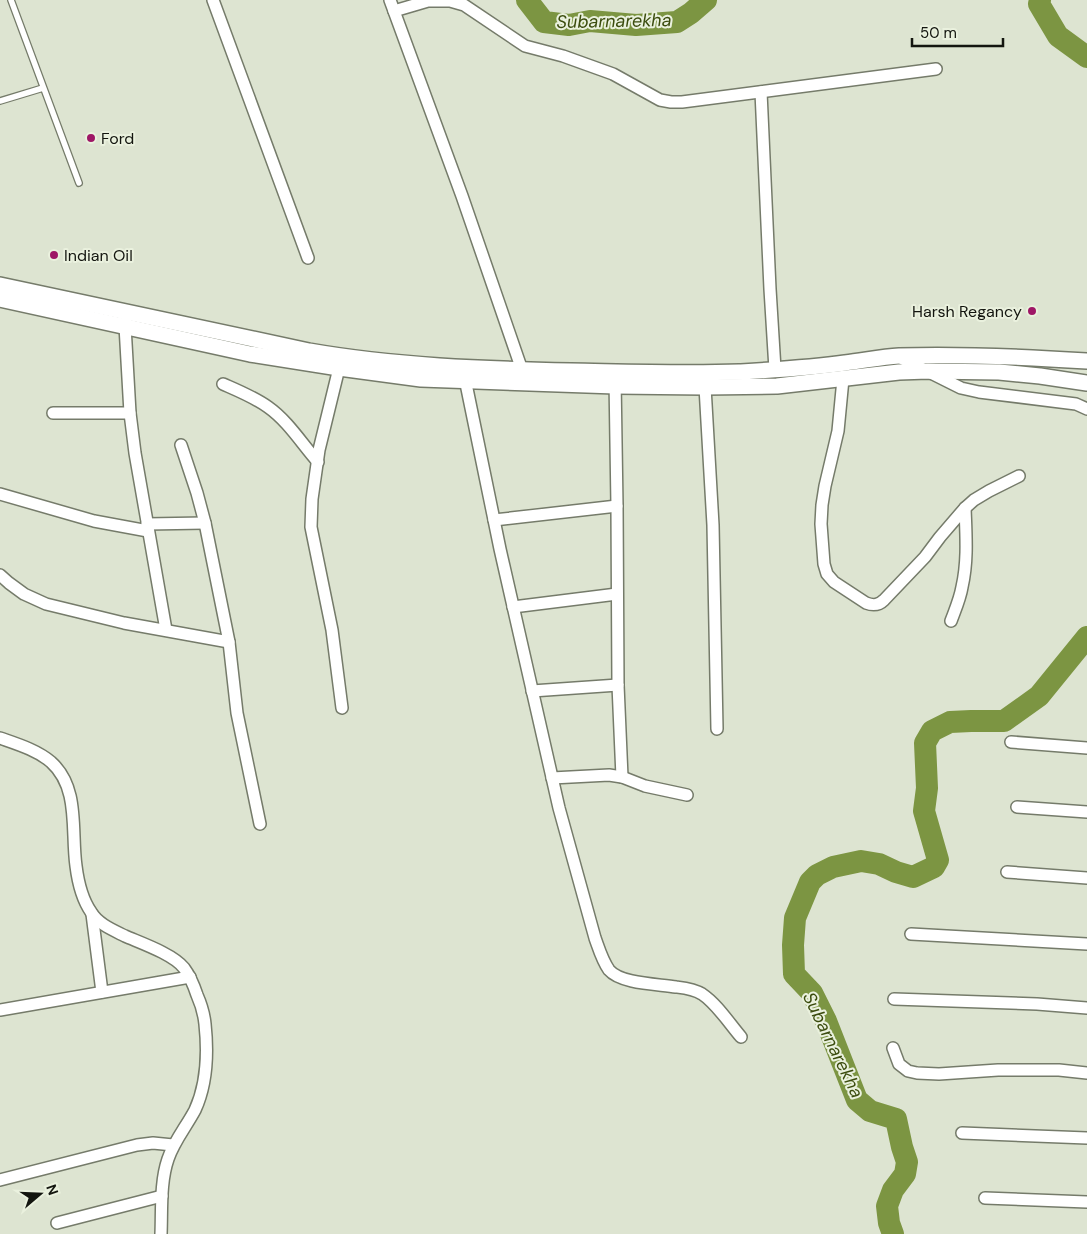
<svg xmlns="http://www.w3.org/2000/svg" width="1087" height="1234" font-family="'DM Sans',sans-serif">
  <style>
    .lines { fill: none; stroke-linecap: round; stroke-linejoin: round }
    .river { stroke: #7c9542; stroke-width: 22 }
    .lane-casing { stroke: #757b6a; stroke-width: 8 }
    .street-casing { stroke: #757b6a; stroke-width: 14 }
    .secondary-casing { stroke: #757b6a; stroke-width: 18 }
    .lane { stroke: #fff; stroke-width: 5.5 }
    .street { stroke: #fff; stroke-width: 11 }
    .secondary { stroke: #fff; stroke-width: 15 }
    .poi-dot { fill: #9e1666; stroke: #eaf1de; stroke-width: 2 }
    .labels { text-anchor: middle; dominant-baseline: central; stroke-width: 4; stroke-linejoin: round; paint-order: stroke }
    .poi-label { font-size: 16px; fill: #13150f; stroke: #eaf1de; text-anchor: start }
    .water-label { font-size: 18px; font-style: italic; fill: #3b4c0e; stroke: #eaf1de }
  </style>
  <rect width="100%" height="100%" fill="#dde4d1"/>
  <g class="lines">
    <!-- river -->
    <g class="river">
      <path d="M527,0L544,22L569,25L590,21L636,25L677,22L691,13L706,0"/>
      <path d="M1040,0L1039,4L1058,36L1087,57"/>
      <path d="M893,1234L889,1223L887,1206L893,1190L905,1174L907,1162L902,1147L896,1119L870,1111L857,1100L826,1021L812,993L794,974L793,945L795,918L810,882L817,875L833,867L861,861L879,864L896,872L913,877L934,867L938,860L924,811L927,788L925,743L932,731L950,722L971,721H1004L1039,696L1087,637"/>
    </g>
    <defs>
      <g id="lane">
        <path d="M11,0L79,183"/>
        <path d="M0,101L43,88"/>
      </g>
      <g id="street">
        <path d="M213,0L308,258"/>
        <path d="M390,0L462,196L522,370"/>
        <path d="M394,11L428,1H450L464,5L525,46L563,56L613,74L660,100L671,102H682L936,69"/>
        <path d="M761,92L770,289L775,369"/>
        <path d="M126,321L125,326L130,413L135,453L166,630"/>
        <path d="M899,357L961,388L979,392L1076,404L1087,409"/>
        <path d="M339,368L319,450L312,499L311,527L332,630L342,708"/>
        <path d="M464,374L500,549L559,808L595,938C599,949 602,960 609,970C621,984 658,984 676,987C684,988 694,989 702,994C717,1004 729,1023 741,1037"/>
        <path d="M615,379L617,506L618,685L622,777"/>
        <path d="M843,379L838,431L825,486L822,505L821,524L824,564L827,574L834,582L866,603C874,606 879,605 884,600L925,557L940,537L965,508L974,500L989,491L1019,476"/>
        <path d="M223,384C239,391 254,397 268,407C288,421 302,444 318,462"/>
        <path d="M705,387L713,525L717,729"/>
        <path d="M53,413H130"/>
        <path d="M181,445L197,493L205,523L229,642L237,713L260,824"/>
        <path d="M0,494L94,521L148,531"/>
        <path d="M494,520L617,506"/>
        <path d="M147,524L205,523"/>
        <path d="M0,575L9,583L24,594L46,604L124,623L229,642"/>
        <path d="M513,607L617,594"/>
        <path d="M951,621C955,610 960,599 962,587C968,561 966,535 965,508"/>
        <path d="M532,691L618,685"/>
        <path d="M0,738C17,744 37,750 51,762C80,788 71,831 76,866C78,882 82,899 91,912C98,924 113,930 125,936C141,943 173,954 184,968C190,976 194,986 197,995C201,1004 204,1014 205,1024C208,1052 207,1084 195,1110C186,1127 174,1141 168,1159C160,1182 162,1210 161,1234"/>
        <path d="M1011,742L1087,748"/>
        <path d="M552,778L609,775L622,777L645,786L687,795"/>
        <path d="M1017,807L1087,812"/>
        <path d="M1007,872L1087,878"/>
        <path d="M92,914L102,992"/>
        <path d="M911,934L1087,944"/>
        <path d="M894,999L1037,1004L1087,1008"/>
        <path d="M0,1010L190,977"/>
        <path d="M893,1048L899,1064L908,1071L917,1073L939,1074L998,1070H1059L1087,1073"/>
        <path d="M962,1133L1087,1138"/>
        <path d="M0,1180L137,1145L153,1143L173,1145"/>
        <path d="M985,1198L1087,1202"/>
        <path d="M57,1223L162,1196"/>
      </g>
      <g id="secondary">
        <path d="M0,285L309,351C395,366 483,369 571,371C627,372 683,374 739,372C774,370 810,368 845,363C863,361 881,357 899,356C962,354 1025,357 1087,361"/>
        <path d="M0,299L250,354L339,368L421,379L615,386L705,387L777,386L899,372L928,371L999,372L1040,376L1087,383"/>
      </g>
    </defs>
    <!-- lane casing -->
    <use href="#lane" class="lane-casing"/>
    <!-- street casing -->
    <use href="#street" class="street-casing"/>
    <!-- secondary casing -->
    <use href="#secondary" class="secondary-casing"/>
    <!-- lane -->
    <use href="#lane" class="lane"/>
    <!-- street -->
    <use href="#street" class="street"/>
    <!-- secondary -->
    <use href="#secondary" class="secondary"/>
  </g>
  <!-- markers -->
  <g class="poi-dot">
    <circle cx="91" cy="138" r="5"/>
    <circle cx="54" cy="255" r="5"/>
    <circle cx="1032" cy="311" r="5"/>
  </g>
  <g class="labels">
    <!-- poi labels -->
    <g class="poi-label">
      <text x="101" y="138">Ford</text>
      <text x="64" y="255">Indian Oil</text>
      <text x="1022" y="311" text-anchor="end">Harsh Regancy</text>
    </g>
    <!-- water labels -->
    <g class="water-label">
      <text transform="translate(614 21) rotate(-1)">Subarnarekha</text>
      <text transform="translate(833 1045) rotate(64)">Subarnarekha</text>
    </g>
  </g>
  <!-- north arrow -->
  <g transform="translate(40 1194) rotate(71)" stroke="#eaf1de" stroke-width="4" paint-order="stroke">
  <path d="M0-4L9 19L0 12L-9 19Z" fill="#13150f"/>
  <text y="-8" font-size="14" font-weight="bold" text-anchor="middle" fill="#13150f">N</text>
  </g>
  <!-- scale -->
  <path d="M912 38v8h91v-8" fill="none" stroke="#13150f" stroke-width="2.5"/>
  <text x="920" y="38" font-size="15" fill="#13150f" stroke="#eaf1de" stroke-width="4" paint-order="stroke">50 m</text>
</svg>
